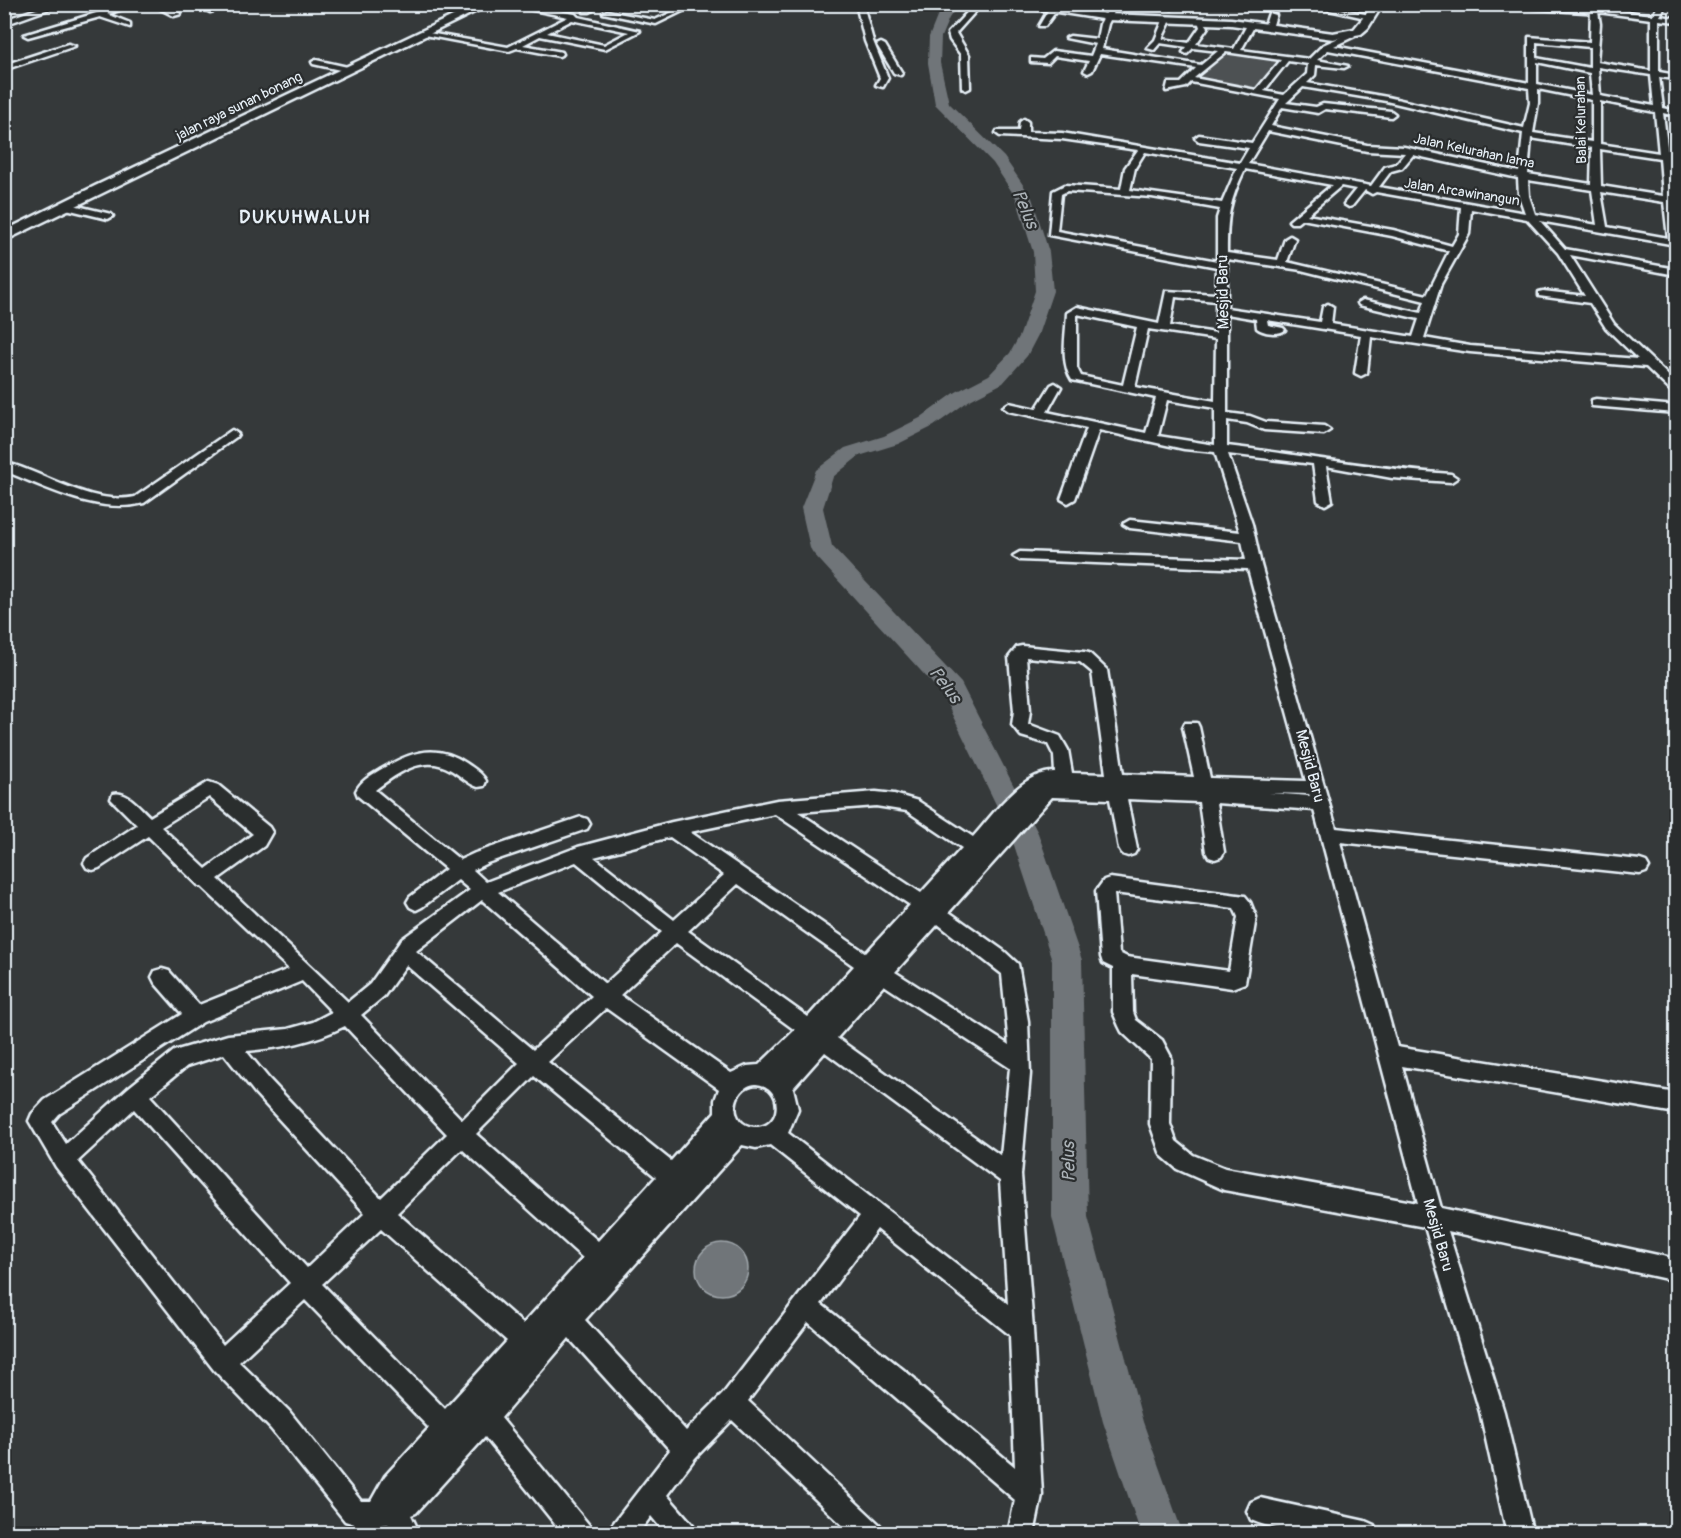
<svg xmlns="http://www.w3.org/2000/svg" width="1681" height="1538" font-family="Pangolin,sans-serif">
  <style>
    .green { fill: #4d5152; stroke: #9aa1a5; stroke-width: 1.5 }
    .water { fill: #707579; stroke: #a0a7ac; stroke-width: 1.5 }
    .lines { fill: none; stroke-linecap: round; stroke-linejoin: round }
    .river { fill: #707579; fill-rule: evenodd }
    .minor-casing { stroke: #e8f1f8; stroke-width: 5 }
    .major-casing { stroke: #e8f1f8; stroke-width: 5 }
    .minor { fill: #2a2d2e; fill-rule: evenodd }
    .major { fill: #2a2d2e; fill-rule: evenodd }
    .labels { text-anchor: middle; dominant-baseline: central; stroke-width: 4.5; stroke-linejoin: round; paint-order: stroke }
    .far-street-label { font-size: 14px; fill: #e8f1f8; stroke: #2a2d2e }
    .street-label { font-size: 16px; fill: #e8f1f8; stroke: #2a2d2e }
    .water-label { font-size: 18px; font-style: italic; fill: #acb3b8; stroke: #2a2d2e }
    .far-district-label { font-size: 18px; font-weight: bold; letter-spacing: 1.5px; fill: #e8f1f8; stroke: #2a2d2e }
  </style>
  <rect width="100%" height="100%" fill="#35393a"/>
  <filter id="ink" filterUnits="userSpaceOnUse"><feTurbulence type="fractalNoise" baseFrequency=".0167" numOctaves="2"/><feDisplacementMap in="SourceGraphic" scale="12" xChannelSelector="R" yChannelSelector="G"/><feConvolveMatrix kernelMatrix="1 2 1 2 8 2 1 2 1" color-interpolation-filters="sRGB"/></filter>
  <g filter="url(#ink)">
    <!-- green -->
    <path class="green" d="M1226,51L1286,61L1255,93L1193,80Z"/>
    <!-- water -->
    <circle class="water" cx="722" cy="1269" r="26"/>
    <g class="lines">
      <!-- river -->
      <path class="river" d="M947,4H959L949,18L941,37L940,63L949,103L1004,157L1032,198L1049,252L1053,291L1038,335L1027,356L1003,383L970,400L934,426L898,444L859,456L833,477L823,508L832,546L961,683L1038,833L1082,960L1088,1217L1143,1422L1183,1534H1141L1103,1422L1052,1217V960L1010,833L942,694L813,553L810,548L801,508L816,470L845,448L884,436L920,418L956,392L989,375L1010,353L1020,335L1035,291L1033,252L1016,198L993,163L935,104L928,63L929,37L937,17Z"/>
      <defs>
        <g id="minor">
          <path d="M51,4H63L4,25V20Z"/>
          <path d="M126,4H138L107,14L130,23V27L100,17L28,37L24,35Z"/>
          <path d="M151,4H161L181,14L174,16Z"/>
          <path d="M196,4H206L217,10L210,12Z"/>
          <path d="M503,4H521L575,14L578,17L640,31L605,49L540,36L523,45L562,52L563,54L559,56L517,48L509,51L419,34L423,32L508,47L568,17ZM572,20L629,32L604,45L547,33Z"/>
          <path d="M592,4H601L590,12H584V8Z"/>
          <path d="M657,4L683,7L697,4L656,24L603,13L607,11L655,20L677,10Z"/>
          <path d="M856,4H863L873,41L888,78L883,87L876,85L880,78L865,41Z"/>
          <path d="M975,4H982L956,33L969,55L970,88L966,90L962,88L961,55L950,40L948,33Z"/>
          <path d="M1111,4H1118L1108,24L1102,49L1201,65L1218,51L1193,48L1187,54L1183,52L1187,47L1160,43L1154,50L1147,48L1155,40L1164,18L1171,20L1162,39L1189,43L1200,27L1198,21L1202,19L1208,27L1196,44L1234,49L1247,25L1251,23L1255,25L1241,50L1309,59L1323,45L1352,32L1355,36L1334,46L1529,83V37L1590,42L1591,8L1653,15L1659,4H1666L1660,16L1676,18V22L1659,20V72L1676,75V79L1659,77L1663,108L1676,111V116L1663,113L1668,154L1676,155V161L1669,160L1673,198H1676V204L1674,203L1676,245L1540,221L1565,249L1676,269V275L1570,255L1614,324L1676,383V392H1672L1646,367L1470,352L1371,337L1367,373L1361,376L1355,373L1361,335L1267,320L1268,325L1283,328L1285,330C1279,335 1263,333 1257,328L1256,319L1227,314V413L1250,416L1266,422L1324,426L1330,430L1324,434L1264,430L1247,423L1227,420V446C1302,455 1376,469 1451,474L1457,478L1451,482L1392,478L1326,466L1332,501L1325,505L1318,501L1313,464L1228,454L1252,524L1261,565L1336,828L1640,860L1646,862L1649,867L1646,872L1640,874L1340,842L1397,1047L1676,1093V1113L1402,1066L1441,1208L1676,1259V1281L1448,1231L1504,1412L1533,1534H1507L1480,1412L1425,1227L1224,1190L1177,1169L1161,1155L1150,1124L1151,1059L1122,1032L1119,1026L1113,1012V968L1103,963L1101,957L1096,891L1104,880L1110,878L1245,896L1250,902L1256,917L1245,983L1232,988L1132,974L1133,1012L1136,1020L1162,1040L1171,1057L1170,1124L1176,1141L1193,1155L1225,1168L1418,1203L1314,810L1216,803L1224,852L1221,857L1215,859L1209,857L1206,852L1199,802L1127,799L1137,849L1134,854L1128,856L1122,854L1119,849L1110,799L1052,797L949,912L1004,951L1018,964L1028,1021L1030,1074L1021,1175L1033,1329L1042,1495L1034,1534H1008L1015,1500L808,1322L748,1401L880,1525L884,1534H852L732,1420L695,1458L667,1495L693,1525L697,1534H666L651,1516L638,1534H608L612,1525L670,1450L569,1338L501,1418L589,1525L593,1534H563L485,1437L416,1513L411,1515L420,1534H393L388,1524L364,1527L345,1521L271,1429L214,1370L56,1167L29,1121L32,1114L45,1100L182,1014L155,983L152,977L155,971L162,969L169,971L199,1005L289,969L202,887L198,885L148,836L99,868L93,870L87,868L84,863L87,858L137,825L111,799L113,794C127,790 140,808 150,817L209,782L218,785L269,827L272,832L264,846L218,879L348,1002L370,984L402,939L470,890L458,880L422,907L416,910L410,907L407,902L410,897L446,869L358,796L356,791C361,781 370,776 380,770C409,753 435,742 466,763C473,768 482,773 486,781L484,786L478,787C468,784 460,775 451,770C424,753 396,774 375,790L460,860L475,853L581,817L587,819L590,824L587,829L487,863L473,870L486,882L578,847L672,822L777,800L876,792L894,794L918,801L973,837C993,815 1022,771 1055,772L1054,756L1048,744L1021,736L1012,725L1014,711L1009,657L1017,647L1022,646L1084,652L1089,653L1107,670L1123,774L1194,777L1183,727L1185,723H1197L1199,727L1210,778L1306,781L1248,569L1020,560L1013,556L1020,552L1246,560L1242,541L1130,528L1123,524L1130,520L1240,532L1215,452L1184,449L1099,430L1075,499L1068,503L1061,499L1087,428L1009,411L1003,407L1009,403L1036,409L1051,385L1055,383L1061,387L1047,412L1146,433L1156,398L1072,380C1060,362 1066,335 1067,313L1077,307L1159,324L1166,291L1216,294L1217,267L1049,235L1053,191L1065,185L1121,189L1125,168L1138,150L1062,139L1000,136L996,133L997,131H1019L1020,122L1024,119L1028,122V132L1062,133L1240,163L1249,148L1199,141L1195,138L1199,135L1252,143L1280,99L1191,82L1186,87L1166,91L1168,83H1181L1196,68L1100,54L1092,71L1088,73L1084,71L1089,61L1055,56L1048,63L1031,62V58L1043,59L1053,51L1091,56L1096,44L1066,38L1070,36L1097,39L1100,24ZM1598,12L1651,19V71L1597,62L1600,24ZM1536,42L1590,47V68L1536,58ZM1328,50L1529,88L1530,103L1524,128L1387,97L1307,83L1315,75L1316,65L1344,68L1348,66L1317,60ZM1226,52L1281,60L1256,90L1194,78ZM1288,61L1308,64L1307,74L1284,95L1264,91ZM1537,62L1590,73L1592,95L1537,84ZM1598,67L1651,75L1654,106L1600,96ZM1303,87L1386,101L1523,133L1519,172L1404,147L1367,145L1271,126L1282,107L1318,113L1325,109L1391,117L1395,114L1391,111L1323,104L1316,107L1286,103ZM1538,89L1592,100V142L1533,133L1538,103ZM1600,101L1655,112L1659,153L1600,144ZM1268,131L1367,151L1405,153L1396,164L1385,167L1371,186L1248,164ZM1531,138L1592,148L1591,184L1528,174ZM1600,149L1660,158L1663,196L1601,186ZM1145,152L1237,168L1222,203L1130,190L1135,168ZM1413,155L1518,178L1519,196L1525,213L1379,187L1391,171L1402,168ZM1245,169L1332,185L1289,221L1291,223H1297L1302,219L1392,236L1449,251L1427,295L1287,262L1295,239L1290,236L1285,239L1278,260L1227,253C1227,216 1229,202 1245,169ZM1528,180L1592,190L1597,225L1535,214L1529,196ZM1341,186L1356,189L1344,204L1349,207L1352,206L1365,190L1372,194L1376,192L1461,207L1459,234L1452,246L1393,230L1307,215ZM1067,191L1152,197L1220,209L1217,218V261L1057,231L1061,194ZM1601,192L1664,202L1668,238L1607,227ZM1471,209L1527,219L1558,253L1585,296L1543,291L1539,292V296L1590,303L1606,328L1638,359L1470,346L1424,338L1441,284L1469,234ZM1227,259L1301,270L1425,301L1421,313L1363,300L1358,303L1359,305L1419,319L1413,337L1331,324L1333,307L1328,304L1323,307L1320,322L1227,308ZM1175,297L1216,301V333L1170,326ZM1077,314L1137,327L1123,385L1081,376L1077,368ZM1148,329L1216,339L1215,401L1135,387ZM1167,400L1215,408V445L1158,436ZM1026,657L1080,662L1092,672L1106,774L1072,773L1068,750L1060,736L1028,724L1030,711ZM1269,793L1309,794L1310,796ZM209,797L253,834L206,869L161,827ZM876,806L907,811L962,848L921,893L798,812ZM775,814L910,905L866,953L690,832ZM670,837L724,875L674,920L594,857ZM576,862L662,932L605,984L498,892ZM738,884L854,966L808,1017L688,931ZM1114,893L1234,908L1238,917L1229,971L1127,957L1119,953ZM482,900L592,996L533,1050L416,951ZM938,924L1002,974L1009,1045L895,972ZM676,943L795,1030L759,1065L747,1066L731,1073L620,995ZM406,965L519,1063L462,1120L361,1015L384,996ZM302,981L332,1012L313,1022L288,1029L228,1035L174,1051L128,1088L66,1144L52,1122L59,1114L203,1022ZM884,985L1010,1068L1001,1156L837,1038ZM606,1008L719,1089L715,1100V1112L671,1161L548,1062ZM345,1026L447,1134L381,1198L269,1079L246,1051C282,1048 313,1042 345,1026ZM825,1052L1000,1181L1008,1304L788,1133L798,1109L793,1088ZM224,1054L255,1093L365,1213L307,1268L150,1096L187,1066ZM534,1076L656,1177L598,1241L476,1134ZM756,1084C785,1086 783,1129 754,1127C727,1125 731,1086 756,1084ZM134,1109L290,1283L223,1345L78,1161ZM742,1145L756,1148L770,1145L860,1216L723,1394L686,1431L585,1320ZM462,1149L583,1258L523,1324L397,1213ZM381,1229L507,1341L445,1409L322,1284ZM877,1229L1010,1335L1015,1467L920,1387L915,1379L821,1304ZM305,1300L429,1428L385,1476L371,1501H361L289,1411L239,1362Z"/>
          <path d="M1156,4H1170L1176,7L1172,9Z"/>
          <path d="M1322,5L1370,15L1374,17L1370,19L1320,8Z"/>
          <path d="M1049,9L1056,11L1045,26H1039Z"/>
          <path d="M1269,13L1276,15L1272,28L1268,30L1264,28Z"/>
          <path d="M881,43L885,45L902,73L901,75L894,73L877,45Z"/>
          <path d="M68,44L75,46L4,70V65Z"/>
          <path d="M316,60L352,68L353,70L349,72L313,64L312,62Z"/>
          <path d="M65,203L111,214L113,216L108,219L62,208L60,206Z"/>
          <path d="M1596,399L1676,406V413L1592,406V400Z"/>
          <path d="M232,430L238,434L236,437L144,503C97,515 47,487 4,471V462C46,473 91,506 135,497Z"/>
          <path d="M1260,1498L1365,1521L1374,1525L1378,1534C1335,1534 1291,1537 1251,1520L1247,1511L1251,1502Z"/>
        </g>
        <g id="major">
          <path d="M478,4H491L4,241V231L95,186Z"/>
          <path d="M1006,4H1036L1108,14L1231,19L1333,33L1354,29L1374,4H1383L1368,28L1361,34L1333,39L1231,25L1108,20Z"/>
          <path d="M1505,4L1599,7L1654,4L1599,13L1509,7Z"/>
        </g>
      </defs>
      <!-- minor casing -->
      <use href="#minor" class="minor-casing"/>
      <!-- major casing -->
      <use href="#major" class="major-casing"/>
      <!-- minor -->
      <use href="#minor" class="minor"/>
      <!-- major -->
      <use href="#major" class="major"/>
    </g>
  </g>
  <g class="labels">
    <!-- far-street labels -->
    <g class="far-street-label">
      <text transform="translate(239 106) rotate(-26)">jalan raya sunan bonang</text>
      <text transform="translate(1581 120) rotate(-91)">Balai Kelurahan</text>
      <text transform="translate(1474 151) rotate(12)">Jalan Kelurahan lama</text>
      <text transform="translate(1462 192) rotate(9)">Jalan Arcawinangun</text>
    </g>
    <!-- street labels -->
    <g class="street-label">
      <text transform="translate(1223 292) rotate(-91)">Mesjid Baru</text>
      <text transform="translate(1310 766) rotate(75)">Mesjid Baru</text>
      <text transform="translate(1438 1235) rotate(74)">Mesjid Baru</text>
    </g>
    <!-- water labels -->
    <g class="water-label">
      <text transform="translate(1025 209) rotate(67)">Pelus</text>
      <text transform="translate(945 685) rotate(53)">Pelus</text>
      <text transform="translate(1069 1162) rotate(-91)">Pelus</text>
    </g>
    <!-- far-district labels -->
    <g class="far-district-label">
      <text x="305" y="217">DUKUHWALUH</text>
    </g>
  </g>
  <!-- margin -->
  <rect width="1681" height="1538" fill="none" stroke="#2a2d2e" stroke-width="24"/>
  <rect x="12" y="12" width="1657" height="1514" fill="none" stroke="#e8f1f8" stroke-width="2" filter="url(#ink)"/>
</svg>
